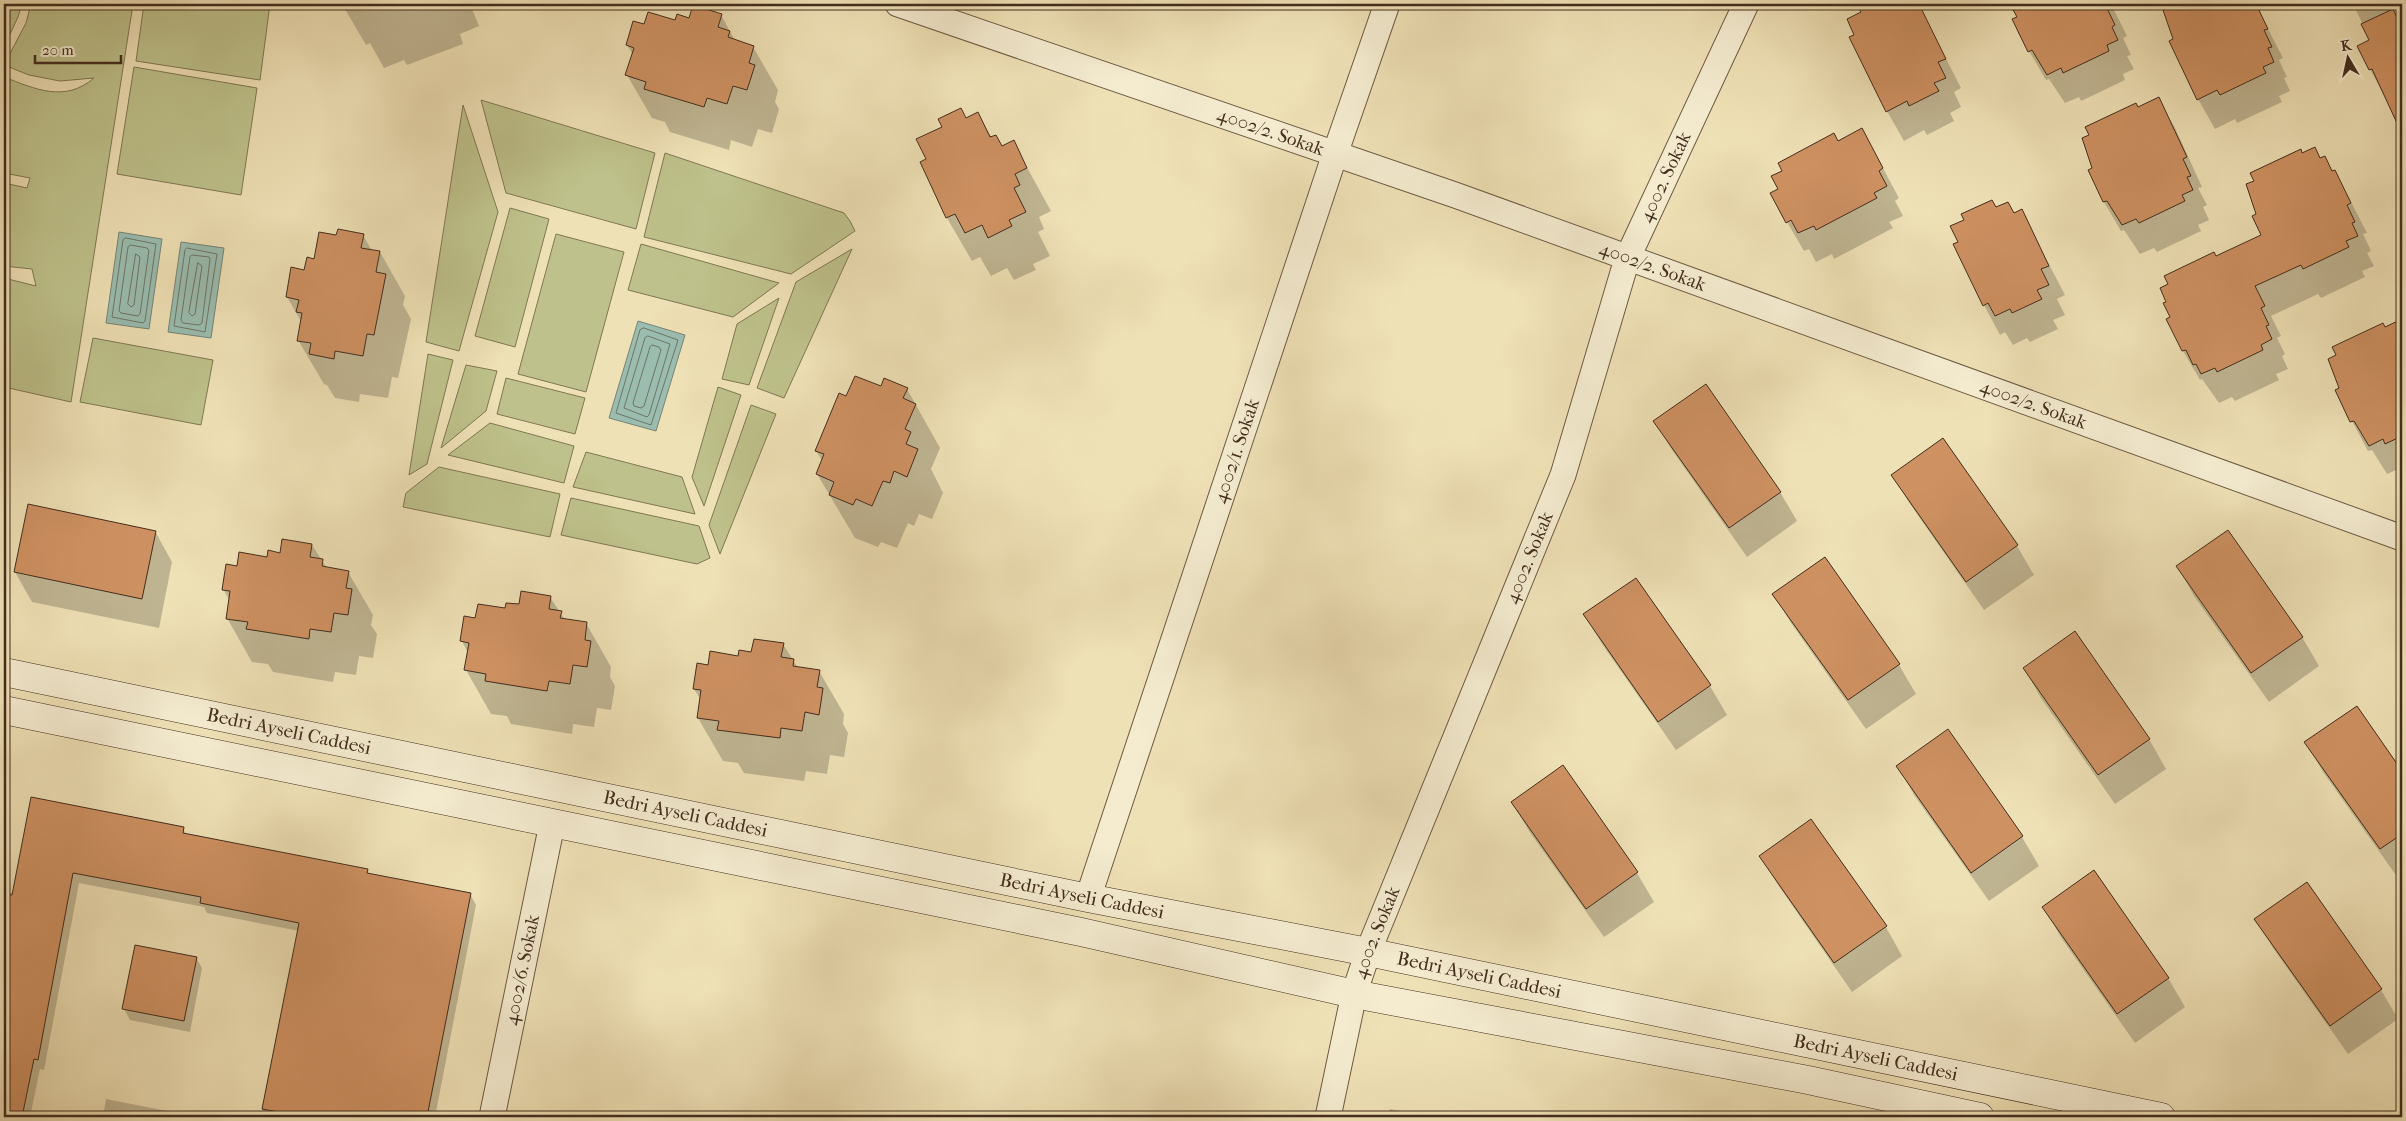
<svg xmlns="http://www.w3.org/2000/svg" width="2406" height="1121" font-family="'IM FELL French Canon',serif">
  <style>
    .green { fill: #bec18b; stroke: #807754 }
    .water { fill: #9abdb0; stroke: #778375 }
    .shadow { fill: #0003 }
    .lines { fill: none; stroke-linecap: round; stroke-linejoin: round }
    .shore { stroke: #6e7566; stroke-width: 1 }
    .building { fill: #ce9162; stroke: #432d1d }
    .minor-casing { stroke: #6e5a43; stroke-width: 27 }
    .secondary-casing { stroke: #432d1d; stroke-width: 29 }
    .minor { stroke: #f5ecd0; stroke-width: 25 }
    .secondary { stroke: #f5ecd0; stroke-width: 28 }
    .labels { text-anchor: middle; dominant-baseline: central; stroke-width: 4; stroke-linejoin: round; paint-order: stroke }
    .street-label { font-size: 19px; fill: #432d1d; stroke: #f5ecd0 }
  </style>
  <rect width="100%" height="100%" fill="#efe1b6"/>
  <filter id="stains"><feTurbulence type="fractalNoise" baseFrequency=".004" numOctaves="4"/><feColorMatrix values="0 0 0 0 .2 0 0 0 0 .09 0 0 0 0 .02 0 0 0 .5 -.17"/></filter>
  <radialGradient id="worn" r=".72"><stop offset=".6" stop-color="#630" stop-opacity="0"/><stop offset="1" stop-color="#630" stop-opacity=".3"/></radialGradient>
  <!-- green -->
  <g class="green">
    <path d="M4,4H22L18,17L4,47Z"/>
    <path d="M31,4H133L71,402L4,387V278L36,286L32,269L4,266V183L27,188L30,178L4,173V77C35,89 65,103 94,78L60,81L29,75L4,65L26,23Z"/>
    <path d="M144,4H270L260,80L136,61Z"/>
    <path d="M134,67L257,88L241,195L117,174Z"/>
    <path d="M481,100L655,153L636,229L506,193Z"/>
    <path d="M463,105L498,212L459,351L426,342Z"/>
    <path d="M665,153L844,213L850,221L855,231L791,274L644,237Z"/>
    <path d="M510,208L549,219L515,347L475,336Z"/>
    <path d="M556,234L624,252L586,392L518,374Z"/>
    <path d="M641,244L779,283L733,317L628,290Z"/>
    <path d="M852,249L784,398L757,388L796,282Z"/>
    <path d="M779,298L749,385L722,379L737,324Z"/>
    <path d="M93,338L213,360L201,425L80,402Z"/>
    <path d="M428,354L453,360L427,464L409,475Z"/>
    <path d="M466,365L497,371L486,411L441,448Z"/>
    <path d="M506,378L585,398L575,434L497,414Z"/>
    <path d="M718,387L741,395L704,506L692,477Z"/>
    <path d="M751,405L776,414L720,554L709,525Z"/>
    <path d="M490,423L574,446L564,483L448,455Z"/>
    <path d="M586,452L682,477L695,514L573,487Z"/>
    <path d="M439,467L560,494L550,537L403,507L406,493Z"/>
    <path d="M571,498L699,526L710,558L697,564L561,535Z"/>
  </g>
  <!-- water -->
  <g class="water">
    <path d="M119,232L162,239L149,329L106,323Z"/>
    <path d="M181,242L224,248L211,338L168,332Z"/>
    <path d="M638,321L685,335L656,431L609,418Z"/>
  </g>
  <!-- shadow -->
  <g class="shadow">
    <path d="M342,4H484L472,9L479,26L460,34L463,44L407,65L404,60L384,68L370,43L366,45Z"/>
    <path d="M1868,4H1909L1911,7L1918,4L1961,88L1954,92L1961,107L1950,113L1954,121L1927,135L1924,130L1904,141L1887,111L1856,35L1863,13L1860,8Z"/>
    <path d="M2013,4H2111L2127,36L2123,38L2131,55L2127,56L2134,69L2123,74L2125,80L2081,101L2079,97L2065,103L2049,79L2046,80L2029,51Z"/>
    <path d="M2171,4H2255L2283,58L2279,60L2287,77L2284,78L2290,91L2279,96L2282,102L2237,123L2235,119L2215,129L2198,99L2175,40Z"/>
    <path d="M2342,4H2351L2344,7Z"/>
    <path d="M2353,4H2388L2402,24V130L2370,69L2371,41Z"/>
    <path d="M721,15L736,42L753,47L778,90L775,102L779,109L772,133L758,129L752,147L731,140L729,150L670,132L665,122L652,118L627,75L633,55L627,45L645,26Z"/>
    <path d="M2158,99L2175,128L2202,187L2198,188L2207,205L2203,207L2209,220L2198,225L2201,231L2157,252L2154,248L2140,254L2124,230L2121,231L2104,202L2094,169L2138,108Z"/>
    <path d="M978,114L992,138L1002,147L1013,142L1051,211L1039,217L1044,229L1038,232L1050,256L1033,264L1036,270L1014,280L1007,268L991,276L980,257L972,261L947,218L922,162L928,160L966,119Z"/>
    <path d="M1838,143L1878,159L1899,198L1895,201L1903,216L1889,222L1893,228L1834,259L1832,254L1816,262L1809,249L1804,251L1787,222L1779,190Z"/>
    <path d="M2302,154L2320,159L2324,157L2333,172L2335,171L2367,233L2363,234L2371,251L2367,253L2374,266L2362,271L2365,277L2321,298L2318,294L2271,316L2281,336L2277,338L2285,354L2282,356L2288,369L2276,374L2279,380L2235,401L2232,397L2219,403L2202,379L2200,380L2183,351L2216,258L2263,236L2258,214Z"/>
    <path d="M1996,209L2014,214L2021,211L2065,295L2057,299L2065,315L2053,320L2058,329L2030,342L2027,338L2013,345L2005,332L2000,335L1984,305L1959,243Z"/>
    <path d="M363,235L372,251L380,252L405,296L403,305L411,319L398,378L392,377L388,398L360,394L359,402L335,398L327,385L324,384L298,340L302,323L287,297L305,271L337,237Z"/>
    <path d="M2397,323L2402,333V470L2401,468L2387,474L2372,450L2368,451L2336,391L2340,389L2385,329Z"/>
    <path d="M881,388L907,389L940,448L931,469L943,493L932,519L919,514L914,526L908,523L897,548L881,542L878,547L855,538L817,474L823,462L816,451L847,398Z"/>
    <path d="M1655,421L1780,492L1797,521L1747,557L1672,450Z"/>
    <path d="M1943,440L2017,546L2034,575L1984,610L1910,504L1893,475Z"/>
    <path d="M156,533L172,562L159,628L32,602L15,572Z"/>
    <path d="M312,545L327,568L348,572L373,615L371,625L377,634L373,658L359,656L356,675L335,672L333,682L273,672L268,664L252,662L227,618L230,601L223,589L238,567Z"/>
    <path d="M2178,567L2302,637L2319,666L2269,702L2194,596Z"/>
    <path d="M1635,580L1710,686L1727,715L1676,750L1602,644L1585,615Z"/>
    <path d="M1774,594L1899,665L1916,694L1866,729L1791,623Z"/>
    <path d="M550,597L565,620L586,623L611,667L610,677L615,686L611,710L597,708L594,727L573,724L572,734L511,724L507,716L491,714L466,670L468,653L462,641L477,619Z"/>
    <path d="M783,644L798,668L819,671L844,714L843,724L848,733L844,757L830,755L827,774L806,771L804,781L744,773L738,763L723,761L698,718L701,700L694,689L709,666Z"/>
    <path d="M2024,668L2149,739L2166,769L2115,804L2041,698Z"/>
    <path d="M2356,707L2402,773V875L2398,878L2323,772L2306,742Z"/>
    <path d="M1948,731L2022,837L2039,866L1989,901L1914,795L1898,766Z"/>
    <path d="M1563,767L1637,873L1654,902L1604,937L1529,831L1512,802Z"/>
    <path d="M1811,821L1886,927L1902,956L1852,992L1778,885L1761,856Z"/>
    <path d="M183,828L186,835L367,870L370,875L470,894L476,905L435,1117H261L299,931L207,913L204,907L79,883L44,1070L40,1069L30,1117H4V891L14,893Z"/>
    <path d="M2307,884L2381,990L2398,1019L2348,1054L2273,948L2256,919Z"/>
    <path d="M2044,907L2168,978L2185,1007L2135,1043L2060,936Z"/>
    <path d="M196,958L202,968L190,1032L130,1020L124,1009Z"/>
    <path d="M106,1099L167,1111L171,1117H103Z"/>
    <path d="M1390,1109L1433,1117H1388Z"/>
  </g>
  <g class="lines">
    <!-- shore -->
    <g class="shore">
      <path d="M126,238L156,244L145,321L143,323L112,317L123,240Z"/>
      <path d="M131,245L147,248L149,250L140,314L138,316L121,313L119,311L128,247Z"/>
      <path d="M187,248L217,254L205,332L174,326L185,250Z"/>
      <path d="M136,254L140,257L134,305L131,307L128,304Z"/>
      <path d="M192,255L209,257L210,259L202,323L199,325L183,323L181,320L190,257Z"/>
      <path d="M198,263L202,266L195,314L192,316L189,313Z"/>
      <path d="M644,328L678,340L651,425L616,413L640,330Z"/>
      <path d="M648,336L670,344L649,415L647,417L624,408L645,338Z"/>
      <path d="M652,345L659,347L661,350L644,406L641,408L634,406L633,403L650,347Z"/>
    </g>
  </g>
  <!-- building -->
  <g class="building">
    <path d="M1856,4H1919L1946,59L1938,62L1946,78L1934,83L1939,91L1909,106L1907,101L1886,112L1849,37L1854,35L1847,19L1861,12Z"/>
    <path d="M2010,4H2105L2115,25L2112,27L2118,40L2107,45L2109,51L2063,73L2061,68L2047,75L2032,50L2028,52L2012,19L2017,17Z"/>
    <path d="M2175,4H2256L2268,29L2264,30L2272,47L2268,48L2274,62L2263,67L2266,73L2220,95L2217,90L2197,100L2169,41L2173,39L2163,10Z"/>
    <path d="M693,5L722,14L718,27L730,31L728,37L754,46L749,63L755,65L747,90L733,86L727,104L707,98L704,107L644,89L646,82L625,75L634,48L626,45L633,21L644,24L648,12L675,20L677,14L689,18Z"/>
    <path d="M2393,9L2402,28V134L2372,69L2369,70L2357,46L2369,40L2361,24Z"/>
    <path d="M2159,97L2187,157L2183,159L2191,176L2187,177L2193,190L2182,195L2185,201L2139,223L2136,219L2122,225L2107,201L2103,202L2088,170L2092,168L2082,138L2089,135L2085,127L2136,103L2138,107Z"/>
    <path d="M961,108L966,118L978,112L990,137L996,135L1002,146L1014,140L1027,168L1015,174L1020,185L1014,188L1026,212L1009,220L1012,226L988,238L982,225L965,233L955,214L946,218L920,162L926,159L916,139L942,127L938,119Z"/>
    <path d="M1862,128L1883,168L1879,171L1887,186L1874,193L1877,198L1816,230L1814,226L1798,233L1791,220L1786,223L1770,193L1778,189L1771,176L1782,171L1778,163L1834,133L1838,141Z"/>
    <path d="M2315,147L2320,158L2325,156L2332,171L2335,170L2351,203L2347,205L2355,222L2352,223L2358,236L2346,241L2349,247L2303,269L2301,265L2255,286L2265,306L2261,308L2269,325L2266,326L2272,339L2261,345L2263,350L2217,372L2215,368L2201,374L2196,364L2193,365L2186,350L2182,351L2166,319L2170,317L2163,303L2166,302L2160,288L2168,284L2164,276L2214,252L2216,256L2261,235L2252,216L2256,214L2246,184L2254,181L2250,173L2301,149L2302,153Z"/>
    <path d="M1992,200L1996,207L2008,202L2014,213L2022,209L2049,266L2041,269L2049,285L2037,290L2042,299L2012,313L2010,309L1995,316L1988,303L1983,306L1953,244L1958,242L1950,226L1964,220L1961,214Z"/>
    <path d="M338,229L364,234L361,248L380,251L376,272L386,274L374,335L367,334L363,356L335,351L334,359L309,354L311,343L297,341L302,313L296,312L299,300L286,297L291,267L304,270L307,257L314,259L319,232L336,235Z"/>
    <path d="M2402,319V436L2385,444L2383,439L2369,446L2354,421L2350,422L2335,390L2339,388L2328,359L2336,355L2332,347L2383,323L2385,327Z"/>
    <path d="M855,376L881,386L884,378L908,388L903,398L916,404L905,429L911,432L906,444L918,449L907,477L894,471L890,483L883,481L872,506L856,499L853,505L829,495L834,482L816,474L824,454L815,451L839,393L846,396Z"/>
    <path d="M1706,384L1781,492L1729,528L1653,421Z"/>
    <path d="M1943,438L2018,545L1966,582L1891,475Z"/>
    <path d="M28,504L156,531L142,599L14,572Z"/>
    <path d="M2228,530L2303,637L2251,673L2176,566Z"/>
    <path d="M282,539L312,544L310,557L323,559L322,566L349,571L346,588L352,589L348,615L334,613L331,632L310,629L309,639L246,629L248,622L226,619L230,591L222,590L226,564L237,566L239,552L267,557L268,550L280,553Z"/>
    <path d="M1825,557L1900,664L1848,700L1772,594Z"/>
    <path d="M1636,578L1711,685L1658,722L1583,614Z"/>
    <path d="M521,591L551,596L549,609L562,611L560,618L587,622L585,640L591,641L587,667L573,665L570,684L549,681L547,691L485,681L486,674L464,670L469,643L460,641L464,616L475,618L478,604L505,608L506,603L519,604Z"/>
    <path d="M2075,631L2150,739L2098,775L2023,668Z"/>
    <path d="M754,639L784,643L781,657L794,659L793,666L820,670L817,687L823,688L819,715L805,712L802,731L781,728L780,738L717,730L719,721L697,718L701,690L693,689L697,663L708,665L710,651L738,656L739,650L751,652Z"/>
    <path d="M2357,706L2402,771V834L2380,849L2304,742Z"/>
    <path d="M1948,729L2023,836L1971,873L1896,766Z"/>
    <path d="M1563,765L1638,872L1586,909L1511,802Z"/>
    <path d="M31,797L184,827L183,833L368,869L367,873L471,893L427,1117H306L262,1109L299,923L200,903L201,897L73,873L38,1060L34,1059L22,1117H4V894L12,895Z"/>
    <path d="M1811,819L1887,926L1834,963L1759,856Z"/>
    <path d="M2094,870L2169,978L2117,1014L2042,907Z"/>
    <path d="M2307,882L2382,989L2330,1026L2254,919Z"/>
    <path d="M135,945L197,957L184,1021L122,1009Z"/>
  </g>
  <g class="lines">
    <defs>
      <g id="minor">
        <path id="s1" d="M898,4L1455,195L2402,538"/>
        <path id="s2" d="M1088,898L1335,154L1387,4"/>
        <path id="s3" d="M492,1117L552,824"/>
        <path id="s4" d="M1328,1117L1354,994L1368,952L1563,475L1627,259L1746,4"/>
      </g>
      <g id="secondary">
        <path id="s5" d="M4,672L1088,898L1368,952L2161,1117"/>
        <path d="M4,710L1081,932L1354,994L1808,1080L1980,1117"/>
      </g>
    </defs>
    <!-- minor casing -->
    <use href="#minor" class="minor-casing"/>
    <!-- secondary casing -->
    <use href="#secondary" class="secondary-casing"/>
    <!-- minor -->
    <use href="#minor" class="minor"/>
    <!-- secondary -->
    <use href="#secondary" class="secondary"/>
  </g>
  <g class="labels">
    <!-- street labels -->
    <g class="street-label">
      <text stroke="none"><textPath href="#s1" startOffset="394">4002/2. Sokak</textPath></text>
      <text stroke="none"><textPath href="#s4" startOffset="1001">4002. Sokak</textPath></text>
      <text stroke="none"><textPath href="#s1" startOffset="799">4002/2. Sokak</textPath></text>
      <text stroke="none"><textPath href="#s1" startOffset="1204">4002/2. Sokak</textPath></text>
      <text stroke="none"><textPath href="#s2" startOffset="471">4002/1. Sokak</textPath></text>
      <text stroke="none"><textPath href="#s4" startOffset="596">4002. Sokak</textPath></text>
      <text stroke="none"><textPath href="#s5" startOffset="291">Bedri Ayseli Caddesi</textPath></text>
      <text stroke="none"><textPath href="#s5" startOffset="696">Bedri Ayseli Caddesi</textPath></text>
      <text stroke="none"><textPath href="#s5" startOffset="1101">Bedri Ayseli Caddesi</textPath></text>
      <text stroke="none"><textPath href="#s4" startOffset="191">4002. Sokak</textPath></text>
      <text stroke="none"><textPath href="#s3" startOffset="150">4002/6. Sokak</textPath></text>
      <text stroke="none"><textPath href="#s5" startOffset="1506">Bedri Ayseli Caddesi</textPath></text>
      <text stroke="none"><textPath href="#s5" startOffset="1911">Bedri Ayseli Caddesi</textPath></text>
    </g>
  </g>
  <!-- margin -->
  <rect width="2406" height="1121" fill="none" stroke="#efe1b6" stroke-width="20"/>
  <rect x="5" y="5" width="2396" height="1111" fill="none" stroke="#432d1d" stroke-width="2.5"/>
  <rect x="10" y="10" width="2386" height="1101" fill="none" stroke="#432d1d"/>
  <!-- north arrow -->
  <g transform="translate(2348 58) rotate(351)" stroke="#f5ecd0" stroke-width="4" paint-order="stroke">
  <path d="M0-4L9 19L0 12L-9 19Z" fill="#432d1d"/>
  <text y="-8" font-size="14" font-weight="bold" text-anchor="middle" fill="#432d1d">K</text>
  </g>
  <!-- scale -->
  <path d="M35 55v8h86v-8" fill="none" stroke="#432d1d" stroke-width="2.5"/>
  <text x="42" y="55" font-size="15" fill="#432d1d" stroke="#f5ecd0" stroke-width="4" paint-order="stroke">20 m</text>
  <rect width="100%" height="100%" filter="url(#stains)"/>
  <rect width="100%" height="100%" fill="url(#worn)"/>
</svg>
